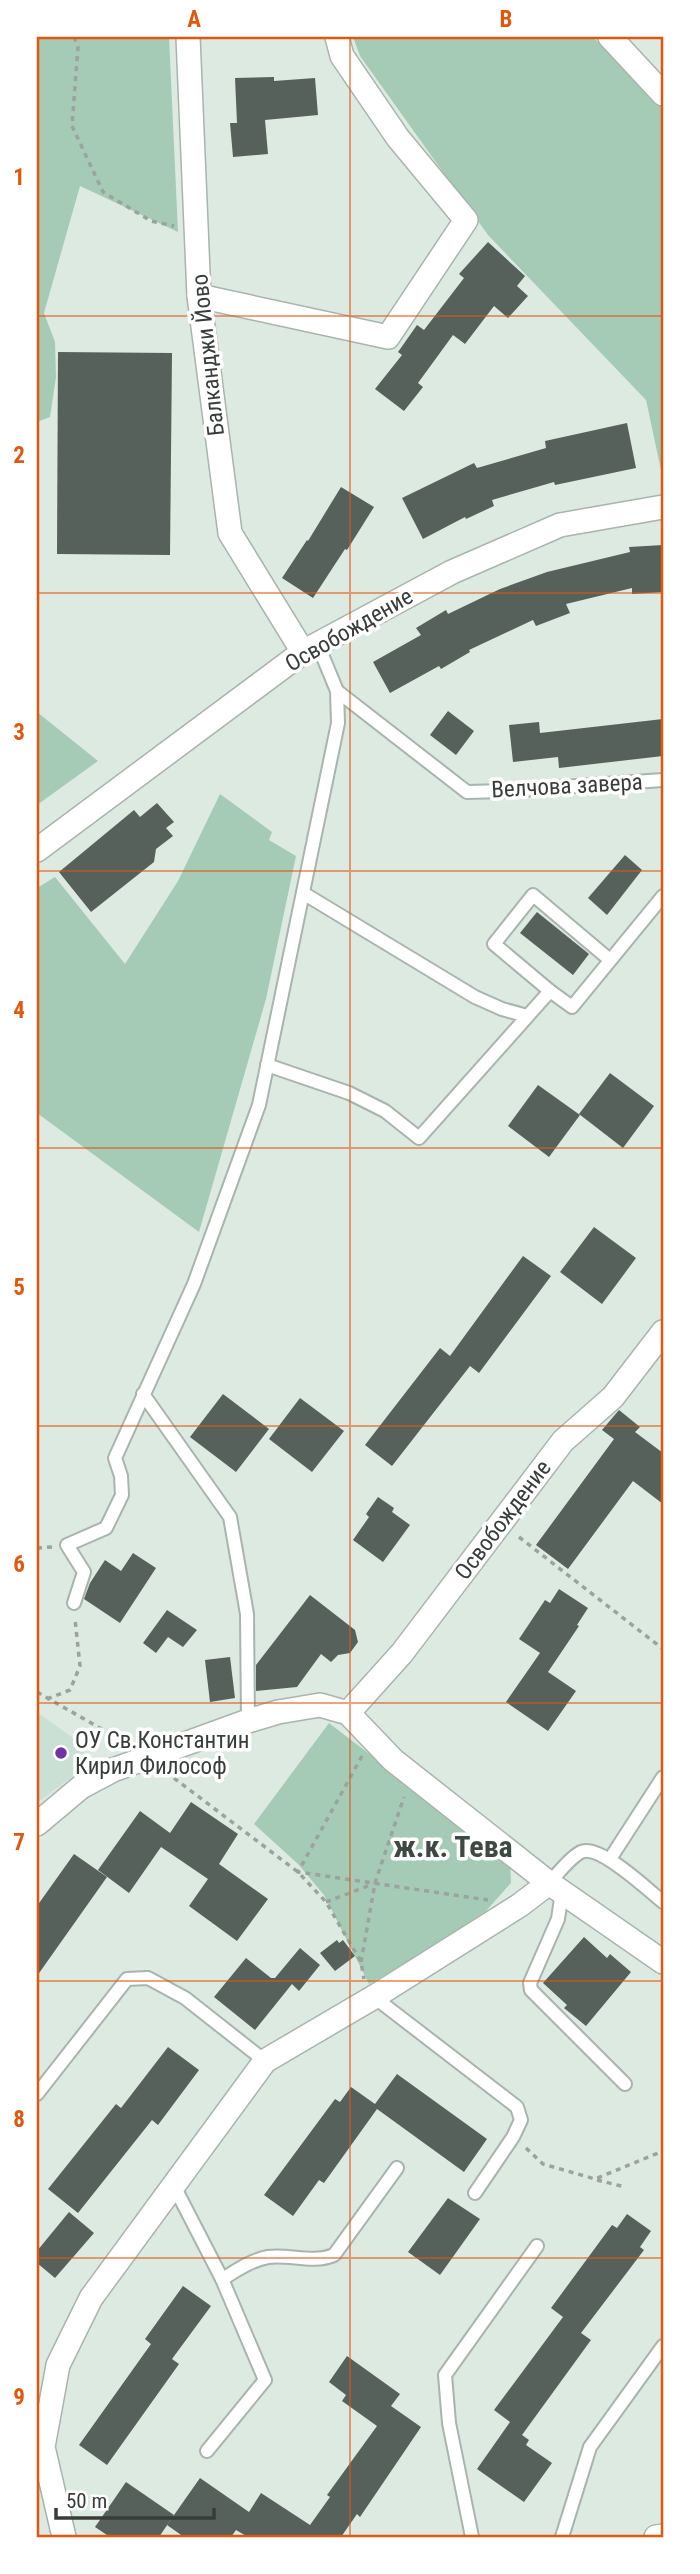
<svg xmlns="http://www.w3.org/2000/svg" width="700" height="2574" font-family="'Roboto Condensed',sans-serif">
  <style>
    .built { fill: #cbe0d4 }
    .green { fill: #a5cbb6 }
    .building { fill: #55615a }
    .lines { fill: none; stroke-linecap: round; stroke-linejoin: round }
    .lane-casing { stroke: #a8b4ad; stroke-width: 16 }
    .street-casing { stroke: #a8b4ad; stroke-width: 26 }
    .path { stroke: #9aa39d; stroke-width: 3.5; stroke-dasharray: 5 5; stroke-linecap: butt }
    .lane { stroke: #fff; stroke-width: 12 }
    .street { stroke: #fff; stroke-width: 23 }
    .grid { fill: none; stroke: #df580e; stroke-width: 2; stroke-opacity: 0.55 }
    .poi-dot { fill: #7133a8; stroke: #fff; stroke-width: 2.5 }
    .labels { text-anchor: middle; dominant-baseline: central; stroke-width: 7; stroke-linejoin: round; paint-order: stroke }
    .street-label { font-size: 23px; fill: #383d3a; stroke: #fff }
    .poi-label { font-size: 23px; fill: #383d3a; stroke: #fff; text-anchor: start }
    .district-label { font-size: 30px; font-weight: bold; fill: #3f4943; stroke: #fff }
    .neatline { fill: none; stroke: #df580e; stroke-width: 2.5 }
    .grid-label { font-size: 23px; text-anchor: middle; font-weight: bold; fill: #df580e }
  </style>
  <rect width="100%" height="100%" fill="#ddeae2"/>
  <!-- built -->
  <path class="built" d="M37,1712L80,1743L90,1763L37,1803Z"/>
  <!-- green -->
  <g class="green">
    <path d="M37,37H169L178,232L80,186L44,313L55,342L56,377L50,417L37,422Z"/>
    <path d="M353,37H593L663,106V470H661L646,400L488,235L360,56Z"/>
    <path d="M37,712L98,761L37,805Z"/>
    <path d="M220,794L272,832L269,840L296,856L266,999L199,1232L37,1113V888L55,877L125,964L178,881Z"/>
    <path d="M329,1723L510,1862L511,1883L486,1911L423,1953L369,1984L324,1895L298,1864L254,1824Z"/>
  </g>
  <!-- building -->
  <g class="building">
    <path d="M274,77V81L315,78L318,115L265,120L268,154L233,157L230,123H237L235,78Z"/>
    <path d="M488,242L525,276L517,286L528,296L508,318L494,306L465,344L453,335L418,383L423,387L404,411L375,389L402,355L398,352L417,325L424,330L464,278L459,274Z"/>
    <path d="M58,352L172,353L170,555L57,554Z"/>
    <path d="M627,423L636,468L555,485L554,482L492,500L494,506L466,519L465,517L423,539L402,498L474,463L477,468L546,448L545,441Z"/>
    <path d="M341,487L374,507L347,550L345,549L313,598L282,578L307,540L308,541Z"/>
    <path d="M663,545V592L632,594V588L566,604L570,613L536,626L533,620L469,650L470,652L441,669L439,666L390,693L373,662L421,635L416,628L446,610L448,614L500,589L547,572L630,552L629,547Z"/>
    <path d="M448,711L474,731L456,755L430,735Z"/>
    <path d="M663,719V756L559,768L558,757L513,762L509,725L539,722L540,733Z"/>
    <path d="M157,803L174,822L166,828L173,836L156,849L154,862L91,912L59,872L134,810L140,817Z"/>
    <path d="M625,855L642,870L607,915L588,898Z"/>
    <path d="M537,912L589,954L573,975L520,933Z"/>
    <path d="M610,1073L654,1106L623,1148L579,1114Z"/>
    <path d="M538,1085L580,1115L549,1157L508,1126Z"/>
    <path d="M594,1227L636,1258L602,1304L560,1272Z"/>
    <path d="M523,1256L551,1276L479,1373L470,1366L392,1466L365,1445L440,1348L450,1356Z"/>
    <path d="M223,1394L269,1429L236,1472L190,1437Z"/>
    <path d="M300,1398L344,1431L312,1472L269,1439Z"/>
    <path d="M619,1410L640,1427L635,1432L663,1453V1504L633,1481L568,1569L536,1545L614,1439L602,1430Z"/>
    <path d="M378,1497L394,1508L392,1512L410,1525L383,1562L353,1540L369,1517L366,1514Z"/>
    <path d="M133,1553L156,1568L120,1623L84,1599L90,1583L105,1560L121,1571Z"/>
    <path d="M559,1589L588,1608L577,1625L579,1626L548,1672L576,1691L548,1731L506,1702L540,1653L519,1639L545,1600L550,1603Z"/>
    <path d="M310,1595L355,1630L358,1642L350,1653L338,1655L331,1662L321,1654L297,1687L256,1691V1665Z"/>
    <path d="M167,1610L197,1630L183,1647L168,1637L156,1653L143,1643Z"/>
    <path d="M230,1657L235,1698L210,1702L205,1660Z"/>
    <path d="M191,1802L238,1834L219,1864L268,1899L237,1941L189,1906L208,1879L161,1847L129,1893L98,1870L140,1811L170,1833Z"/>
    <path d="M74,1854L107,1877L37,1976V1906Z"/>
    <path d="M584,1937L607,1958L610,1954L631,1972L586,2026L564,2008L567,2005L543,1983Z"/>
    <path d="M337,1940L339,1943L343,1940L355,1956L335,1971L320,1953Z"/>
    <path d="M300,1948L320,1965L299,1991L292,1984L255,2030L214,1997L246,1958L271,1978H275Z"/>
    <path d="M168,2047L199,2070L158,2125L152,2120L78,2213L48,2189L116,2104L121,2108Z"/>
    <path d="M397,2074L487,2139L464,2172L377,2109L324,2183L319,2180L293,2216L264,2195L335,2099L340,2102L351,2087L375,2104Z"/>
    <path d="M448,2198L480,2219L440,2275L408,2252Z"/>
    <path d="M69,2212L94,2233L55,2278L37,2263V2251Z"/>
    <path d="M627,2214L651,2231L640,2247L644,2250L581,2333L591,2340L522,2435L529,2440L526,2445L552,2463L524,2502L477,2469L510,2422L494,2410L563,2317L551,2308L612,2225L617,2228Z"/>
    <path d="M183,2286L211,2306L172,2359L179,2364L107,2465L79,2445L151,2344L145,2339Z"/>
    <path d="M347,2356L400,2394L391,2406L421,2427L360,2517L357,2514L341,2537H248L236,2530L231,2537H184L167,2525L200,2478L249,2512L261,2493L310,2525L330,2497L327,2495L377,2426L342,2401L346,2395L329,2382Z"/>
    <path d="M126,2482L174,2515L159,2537H110L95,2527Z"/>
  </g>
  <g class="lines">
    <defs>
      <g id="lane">
        <path d="M337,691L467,792L505,791L663,780"/>
        <path d="M303,893L475,997L502,1009L527,1016"/>
        <path d="M550,991L494,944L533,895L610,960"/>
        <path d="M267,1065L349,1093L385,1111L419,1138L550,991L572,1007L663,896"/>
        <path d="M143,1394L230,1517L247,1614L248,1721"/>
        <path d="M74,1603L84,1572L67,1545L106,1528L122,1495L121,1476L115,1458L194,1284L259,1105L338,723L337,691L318,645"/>
        <path d="M610,1859L663,1777"/>
        <path d="M549,1883C558,1874 569,1858 581,1852C599,1843 648,1890 663,1902"/>
        <path d="M562,1892L558,1919L530,1983L531,1990L625,2084"/>
        <path d="M374,1997L517,2107L521,2120L513,2137L475,2193"/>
        <path d="M37,2094L127,1979L148,1978L185,1998L265,2061"/>
        <path d="M174,2186L222,2279L265,2380L207,2451"/>
        <path d="M222,2279C236,2271 251,2260 268,2257C291,2254 312,2264 334,2255L397,2168"/>
        <path d="M472,2537L449,2423L445,2375L537,2246"/>
        <path d="M562,2537L590,2447L663,2346"/>
      </g>
      <g id="street">
        <path d="M188,37L199,296L230,533L303,652"/>
        <path d="M610,37L663,94"/>
        <path d="M199,296L388,337L466,220L398,138L342,56L337,37"/>
        <path d="M37,850L303,652L452,572L560,525L663,507"/>
        <path d="M348,1713L402,1653L563,1441L613,1397L663,1332"/>
        <path d="M37,1824L81,1787L113,1770L248,1721L278,1712L320,1705L348,1713L393,1760L549,1883L663,1962"/>
        <path d="M64,2537L43,2447L58,2365L91,2298L265,2061L374,1997L520,1905L549,1883"/>
        <path d="M656,2537L663,2536"/>
      </g>
    </defs>
    <!-- lane casing -->
    <use href="#lane" class="lane-casing"/>
    <!-- street casing -->
    <use href="#street" class="street-casing"/>
    <!-- path -->
    <g class="path">
      <path d="M74,37L78,47L72,126L103,192L151,221L174,226"/>
      <path d="M519,1537L663,1649"/>
      <path d="M37,1548L52,1547"/>
      <path d="M37,1692L126,1743"/>
      <path d="M47,1699L70,1690L80,1666L75,1619"/>
      <path d="M362,1756L298,1872L488,1900"/>
      <path d="M166,1772L298,1872L326,1902L361,1962L364,1979"/>
      <path d="M326,1902L373,1884"/>
      <path d="M361,1962L375,1883L404,1797"/>
      <path d="M526,2148L543,2164L595,2179L663,2151"/>
      <path d="M597,2180L625,2187"/>
    </g>
    <!-- lane -->
    <use href="#lane" class="lane"/>
    <!-- street -->
    <use href="#street" class="street"/>
  </g>
  <!-- grid -->
  <path class="grid" d="M350,37V2537M37,316H663M37,593H663M37,871H663M37,1148H663M37,1426H663M37,1703H663M37,1981H663M37,2258H663"/>
  <!-- markers -->
  <circle class="poi-dot" cx="61" cy="1753" r="7"/>
  <g class="labels">
    <!-- street labels -->
    <g class="street-label">
      <text transform="translate(208 355) rotate(-96)">Балканджи Йово</text>
      <text transform="translate(349 630) rotate(-30)">Освобождение</text>
      <text transform="translate(567 786) rotate(-3)">Велчова завера</text>
      <text transform="translate(503 1520) rotate(-53)">Освобождение</text>
    </g>
    <!-- poi labels -->
    <g class="poi-label">
      <text x="75" y="1740">ОУ Св.Константин<tspan x="75" dy="26">Кирил Философ</tspan></text>
    </g>
    <!-- district labels -->
    <g class="district-label">
      <text x="453" y="1846">ж.к. Тева</text>
    </g>
  </g>
  <!-- border -->
  <rect width="700" height="2574" fill="none" stroke="#ffffff" stroke-width="77"/>
  <!-- scale -->
  <path d="M56 2508v10h158v-10" fill="none" stroke="#383d3a" stroke-width="3.5"/>
  <text x="66" y="2508" font-size="21" fill="#383d3a" stroke="#ffffff" stroke-width="5" paint-order="stroke">50 m</text>
  <rect x="38" y="38" width="624" height="2498" class="neatline"/>
  <g class="grid-label">
    <text x="194" y="27">A</text>
    <text x="506" y="27">B</text>
    <text x="19" y="185">1</text>
    <text x="19" y="463">2</text>
    <text x="19" y="740">3</text>
    <text x="19" y="1018">4</text>
    <text x="19" y="1295">5</text>
    <text x="19" y="1572">6</text>
    <text x="19" y="1850">7</text>
    <text x="19" y="2127">8</text>
    <text x="19" y="2405">9</text>
  </g>
</svg>
